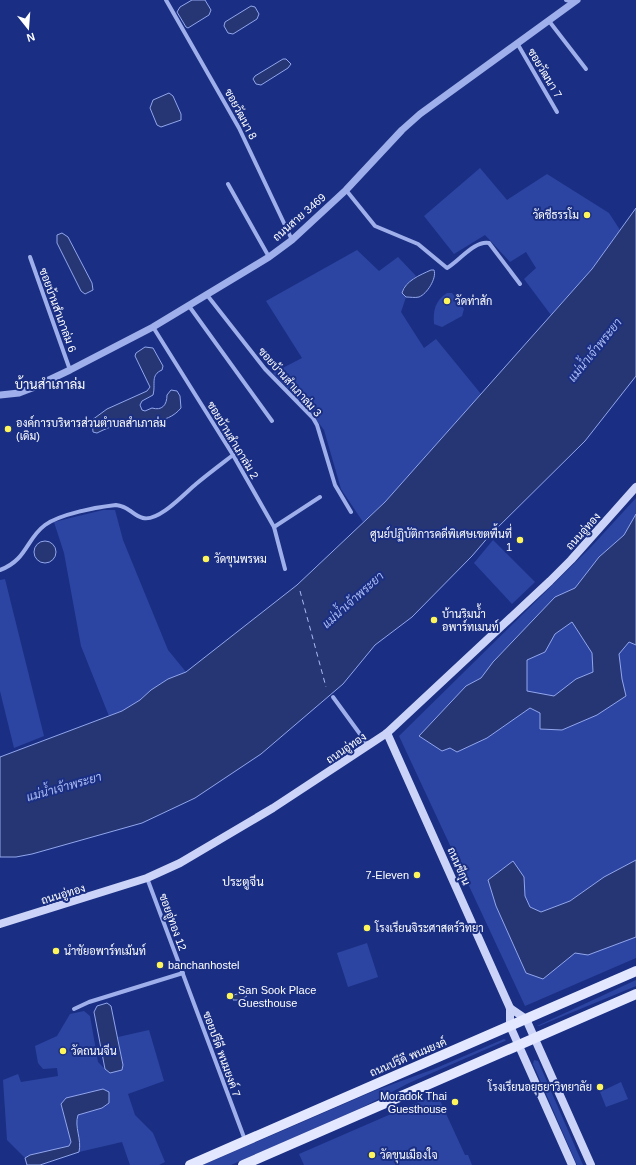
<svg xmlns="http://www.w3.org/2000/svg" width="636" height="1165" font-family="Helvetica,Sarabun,sans-serif">
  <style>
    .green { fill: #2d45a2 }
    .water { fill: #263675; stroke: #91a6ed; fill-rule: evenodd }
    .lines { fill: none; stroke-linecap: round; stroke-linejoin: round }
    .ferry { stroke: #aabaf3; stroke-width: 1; stroke-dasharray: 5 4; stroke-linecap: butt }
    .minor { stroke: #9fafeb; stroke-width: 4 }
    .tertiary { stroke: #9fafeb; stroke-width: 7 }
    .secondary { stroke: #cbd3f8; stroke-width: 8 }
    .primary { stroke: #e3e7ff; stroke-width: 10 }
    .poi-dot { fill: #fdf55b; stroke: #1a2f83; stroke-width: 1.5 }
    .labels { text-anchor: middle; dominant-baseline: central; stroke-width: 4; stroke-linejoin: round; paint-order: stroke }
    .street-label { font-size: 11px; fill: #fff; stroke: #1a2f83 }
    .poi-label { font-size: 11px; fill: #fff; stroke: #1a2f83; text-anchor: start }
    .water-label { font-size: 12px; font-style: italic; fill: #aabaf3; stroke: #1a2f83 }
    .neighbourhood-label { font-size: 12px; fill: #fff; stroke: #1a2f83 }
    .quarter-label { font-size: 13px; fill: #fff; stroke: #1a2f83 }
  </style>
  <rect width="100%" height="100%" fill="#1a2f83"/>
  <!-- green -->
  <g class="green">
    <path d="M480,168L507,200L547,174L609,213L620,230L592,269L551,315L524,279L536,268L526,252L510,262L485,235L454,254L424,216Z"/>
    <path d="M357,250L379,271L398,257L416,276L403,288L402,293L406,297L401,312L424,348L436,339L481,394L385,502L363,522L341,489L324,430L312,414L273,373L302,358L266,301Z"/>
    <path d="M447,293H452L464,309L462,316L442,327L434,324C433,310 435,301 447,293Z"/>
    <path d="M636,498V958L525,1006L399,736L591,547Z"/>
    <path d="M103,510H115L123,540L168,650L186,672L168,679L151,690L140,700L122,711L109,716L81,646L64,553L54,522Z"/>
    <path d="M493,540L535,582L512,604L474,563Z"/>
    <path d="M5,579L44,736L14,748L0,691V580Z"/>
    <path d="M367,943L378,977L348,987L337,953Z"/>
    <path d="M636,980V986L539,1026H537Z"/>
    <path d="M84,1011L90,1016L98,1062L105,1069L123,1065L118,1037L149,1030L164,1081L128,1094L135,1115L153,1133L165,1162L159,1165H130L122,1142L79,1152C82,1139 74,1127 78,1114L102,1108L61,1104L71,1142L69,1146L25,1158L7,1140L3,1080L18,1074L21,1082L58,1076L57,1068L43,1069L38,1063L35,1046L57,1036L70,1014Z"/>
    <path d="M504,1039L506,1040L505,1041L409,1083L361,1108L231,1165H203L374,1091L434,1069Z"/>
    <path d="M534,1060L538,1061L583,1165H577L533,1064Z"/>
    <path d="M621,1082L628,1099L606,1107L600,1092Z"/>
    <path d="M437,1094L465,1155H468L472,1165H304L299,1154Z"/>
  </g>
  <!-- water -->
  <g class="water">
    <path d="M192,0H205L211,10L209,15L188,28L186,27L177,12L180,7Z"/>
    <path d="M251,6L255,7L259,14L257,19L233,34L228,33L224,26L225,22Z"/>
    <path d="M283,59H286L291,64L288,68L261,85L256,84L253,79L255,76Z"/>
    <path d="M169,93L173,96L181,114V120L161,127L157,125L150,108L153,100Z"/>
    <path d="M636,208V376L585,441L490,535L472,556L412,617L375,645L343,684L261,754L195,798L142,823L32,854L16,857H0V757L122,711L140,700L151,690L168,679L186,672L297,585L385,502L592,269Z"/>
    <path d="M62,233L68,237L92,283L93,290L85,294L81,291L57,243V235Z"/>
    <path d="M431,270H434C437,278 427,294 419,297C415,298 410,297 406,297L402,293C405,281 420,275 431,270Z"/>
    <path d="M145,347L153,348L163,366L162,370C150,375 156,384 153,395L142,401L140,405L142,410L145,411L152,408C162,411 167,405 167,395L171,390L177,391L180,396L181,408C166,426 144,420 123,424C114,425 105,429 97,433L93,432L92,420L107,409L147,391L150,387L135,356L136,353Z"/>
    <path d="M636,514V645L629,642L619,654L622,679L626,696L597,715L562,730L540,729V713L530,708L487,738L457,752L450,748L442,751L419,736L466,686L481,678L493,662L555,597L575,588L599,557L624,535ZM572,622L592,653L593,672L576,679L554,696L527,691V660L545,652L555,634Z"/>
    <circle cx="45" cy="552" r="11"/>
    <path d="M636,860V937L588,955L575,953L543,979L526,973L496,906L488,880L513,861L524,877L525,896L530,907L541,912L570,901L604,877Z"/>
    <path d="M240,993H244L247,996L240,1000H233L234,995Z"/>
    <path d="M107,1003L111,1006L123,1065L122,1070L110,1073L105,1069L94,1012L97,1006Z"/>
    <path d="M103,1089L109,1092V1103L102,1108L78,1115C74,1127 82,1139 79,1152L40,1165H27L25,1158L30,1155L69,1146L71,1142L61,1104L66,1098Z"/>
  </g>
  <g class="lines">
    <!-- ferry -->
    <path class="ferry" d="M300,591L326,687"/>
    <!-- minor -->
    <g class="minor">
      <path d="M166,0L239,128L292,240"/>
      <path d="M566,0L574,2"/>
      <path d="M549,21L586,69"/>
      <path d="M517,43L557,112"/>
      <path d="M228,184L269,257"/>
      <path d="M346,190L375,226L418,244L447,268C459,261 475,240 489,243L520,284"/>
      <path d="M30,257L70,370"/>
      <path d="M207,295L265,369L313,418L317,425L335,485L351,512"/>
      <path d="M189,306L272,421"/>
      <path d="M153,327L233,455L274,527L285,569"/>
      <path d="M274,527L320,497"/>
      <path d="M0,570C27,560 26,539 45,525C60,514 97,507 116,505C129,506 132,515 143,518C159,522 185,493 196,484C208,474 220,465 233,455"/>
      <path d="M333,697L368,745"/>
      <path d="M147,878L245,1140"/>
      <path d="M74,1009L89,1002L183,973"/>
    </g>
    <!-- tertiary -->
    <path class="tertiary" d="M0,395L19,393L32,388L70,370L153,327L269,257L292,240L346,190L402,130L420,114L577,0"/>
    <!-- secondary -->
    <g class="secondary">
      <path d="M387,733L510,1008V1026L572,1165"/>
      <path d="M0,924L147,878L180,863L273,808L387,733L550,581L571,560L636,487"/>
      <path d="M510,1008L526,1019L591,1165"/>
    </g>
    <!-- primary -->
    <g class="primary">
      <path d="M190,1165L636,971"/>
      <path d="M243,1165L636,994"/>
    </g>
  </g>
  <!-- markers -->
  <g class="poi-dot">
    <circle cx="587" cy="215" r="4"/>
    <circle cx="447" cy="301" r="4"/>
    <circle cx="8" cy="429" r="4"/>
    <circle cx="520" cy="540" r="4"/>
    <circle cx="206" cy="559" r="4"/>
    <circle cx="434" cy="620" r="4"/>
    <circle cx="417" cy="875" r="4"/>
    <circle cx="367" cy="928" r="4"/>
    <circle cx="56" cy="951" r="4"/>
    <circle cx="160" cy="965" r="4"/>
    <circle cx="230" cy="996" r="4"/>
    <circle cx="63" cy="1051" r="4"/>
    <circle cx="600" cy="1087" r="4"/>
    <circle cx="455" cy="1102" r="4"/>
    <circle cx="372" cy="1155" r="4"/>
  </g>
  <g class="labels">
    <!-- street labels -->
    <g class="street-label">
      <text transform="translate(545 73) rotate(59)">ซอยวัฒนา 7</text>
      <text transform="translate(241 114) rotate(62)">ซอยวัฒนา 8</text>
      <text transform="translate(299 217) rotate(-41)">ถนนสาย 3469</text>
      <text transform="translate(58 310) rotate(70)">ซอยบ้านสำเภาล่ม 6</text>
      <text transform="translate(290 382) rotate(48)">ซอยบ้านสำเภาล่ม 3</text>
      <text transform="translate(233 440) rotate(59)">ซอยบ้านสำเภาล่ม 2</text>
      <text transform="translate(583 531) rotate(-48)">ถนนอู่ทอง</text>
      <text transform="translate(346 748) rotate(-34)">ถนนอู่ทอง</text>
      <text transform="translate(459 866) rotate(66)">ถนนชีกุน</text>
      <text transform="translate(63 894) rotate(-17)">ถนนอู่ทอง</text>
      <text transform="translate(173 922) rotate(70)">ซอยอู่ทอง 12</text>
      <text transform="translate(222 1054) rotate(70)">ซอยปรีดี พนมยงค์ 7</text>
      <text transform="translate(408 1057) rotate(-23)">ถนนปรีดี พนมยงค์</text>
    </g>
    <!-- poi labels -->
    <g class="poi-label">
      <text x="579" y="215" text-anchor="end">วัดชีธรรโม</text>
      <text x="455" y="301">วัดท่าสัก</text>
      <text x="16" y="423">องค์การบริหารส่วนตำบลสำเภาล่ม<tspan x="16" dy="13">(เดิม)</tspan></text>
      <text x="512" y="534" text-anchor="end">ศูนย์ปฏิบัติการคดีพิเศษเขตพื้นที่<tspan x="512" dy="13">1</tspan></text>
      <text x="214" y="559">วัดขุนพรหม</text>
      <text x="442" y="614">บ้านริมน้ำ<tspan x="442" dy="13">อพาร์ทเมนท์</tspan></text>
      <text x="409" y="875" text-anchor="end">7-Eleven</text>
      <text x="375" y="928">โรงเรียนจิระศาสตร์วิทยา</text>
      <text x="64" y="951">นำชัยอพาร์ทเม้นท์</text>
      <text x="168" y="965">banchanhostel</text>
      <text x="238" y="990">San Sook Place<tspan x="238" dy="13">Guesthouse</tspan></text>
      <text x="71" y="1051">วัดถนนจีน</text>
      <text x="592" y="1087" text-anchor="end">โรงเรียนอยุธยาวิทยาลัย</text>
      <text x="447" y="1096" text-anchor="end">Moradok Thai<tspan x="447" dy="13">Guesthouse</tspan></text>
      <text x="380" y="1155">วัดขุนเมืองใจ</text>
    </g>
    <!-- water labels -->
    <g class="water-label">
      <text transform="translate(595 350) rotate(-51)">แม่น้ำเจ้าพระยา</text>
      <text transform="translate(353 600) rotate(-42)">แม่น้ำเจ้าพระยา</text>
      <text transform="translate(64 787) rotate(-16)">แม่น้ำเจ้าพระยา</text>
    </g>
    <!-- neighbourhood labels -->
    <g class="neighbourhood-label">
      <text x="243" y="882">ประตูจีน</text>
    </g>
    <!-- quarter labels -->
    <g class="quarter-label">
      <text x="50" y="384">บ้านสำเภาล่ม</text>
    </g>
  </g>
  <!-- north arrow -->
  <g transform="translate(28 28) rotate(163)" stroke="#1a2f83" stroke-width="3" paint-order="stroke">
  <path d="M0-3L7 15L0 10L-7 15Z" fill="#ffffff"/>
  <text y="-6" font-size="11" font-weight="bold" text-anchor="middle" fill="#ffffff">N</text>
  </g>
</svg>
